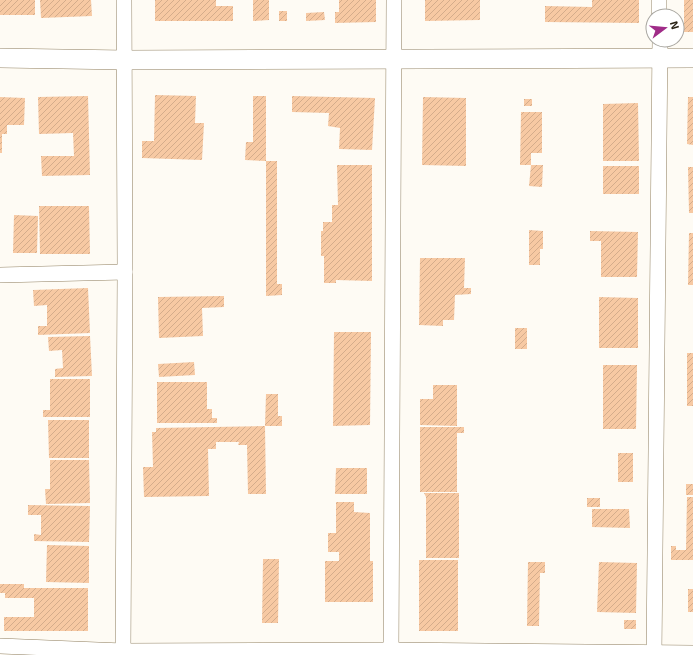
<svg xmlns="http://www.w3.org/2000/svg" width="693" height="655" font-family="'Exo 2',sans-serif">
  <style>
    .building { fill: url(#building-hatch) }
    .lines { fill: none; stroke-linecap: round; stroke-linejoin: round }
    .minor-casing { stroke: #918061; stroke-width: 16 }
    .tertiary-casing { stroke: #918061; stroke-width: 20 }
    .minor { stroke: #fff; stroke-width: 15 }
    .tertiary { stroke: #fff; stroke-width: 19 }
  </style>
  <defs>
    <pattern id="building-hatch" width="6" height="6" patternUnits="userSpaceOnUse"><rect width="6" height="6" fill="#f7c9a3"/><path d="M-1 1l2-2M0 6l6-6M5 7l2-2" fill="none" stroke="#d4ac8b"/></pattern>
  </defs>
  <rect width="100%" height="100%" fill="#fefbf4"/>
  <!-- building -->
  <g class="building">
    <rect x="0" y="0" width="35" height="15"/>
    <path d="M40,0H91L92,16L41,18Z"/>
    <path d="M155,0H216V6H233V21H155Z"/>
    <path d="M253,0H269V20L253,21Z"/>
    <path d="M339,0H376V22L335,23V12H339Z"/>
    <path d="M425,0H480V20L425,21Z"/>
    <path d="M592,0H639V23L545,22V6L592,7Z"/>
    <rect x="684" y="0" width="9" height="32"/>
    <rect x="279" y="11" width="8" height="10"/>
    <path d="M324,12L325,20L306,21V13Z"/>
    <path d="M155,95L196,96L195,123H204L202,160L142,158V141H154Z"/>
    <path d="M88,96L90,175L42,176L41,156H74L73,133L39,134L38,97Z"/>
    <path d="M253,96H266V161L245,160L246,142H253Z"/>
    <path d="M292,96L375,98L372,150L339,149L340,128L328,126L329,113L292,112Z"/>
    <path d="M0,97L25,98L24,125H7V134H2V153H0Z"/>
    <path d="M423,97L466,98V166L422,165Z"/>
    <path d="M688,97H693V145L687,144Z"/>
    <rect x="524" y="99" width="8" height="7"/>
    <path d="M638,103L639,161H603V104Z"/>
    <path d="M521,112H542V153H531V165H520Z"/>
    <path d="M266,161H277V284H282V295L266,296Z"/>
    <path d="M337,165H372V281L336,280V283H324V256H321V231H323V222H332V205H338Z"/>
    <path d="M531,165H543L542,187L529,186Z"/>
    <rect x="603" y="166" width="36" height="28"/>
    <path d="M688,167H693V213H689Z"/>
    <path d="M39,206H89L90,254H40Z"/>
    <path d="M14,215L38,216L37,253H13Z"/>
    <path d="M529,230L543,231V249H540V265H529Z"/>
    <path d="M590,231L638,232L637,277H601V241H590Z"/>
    <path d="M689,233H693V285H688Z"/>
    <path d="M420,258H465L464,288H471V294L455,295L454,320H443V326L419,325Z"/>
    <path d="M88,288L90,333L38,335V326H47V305L34,306L33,290Z"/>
    <path d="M224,296V307L202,308L203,336L159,338L158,297Z"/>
    <path d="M599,297L638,298V348H599Z"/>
    <rect x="515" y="328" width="12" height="21"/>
    <path d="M334,332H371L370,425L333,426Z"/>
    <path d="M90,336L92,376L55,377V369L63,368L62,350L49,351L48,337Z"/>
    <rect x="687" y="353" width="6" height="53"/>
    <path d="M194,362L195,375L159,377L158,364Z"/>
    <path d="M603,365H637L636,429H603Z"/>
    <path d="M50,379H90V417H43V410H50Z"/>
    <path d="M157,382H207V409H212V418H217V423H157Z"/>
    <path d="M433,385H457V426L420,425V399H433Z"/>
    <path d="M266,394H278V416H282V426H265Z"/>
    <path d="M48,420H89V458H49Z"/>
    <path d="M265,426L266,494H248L247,445H238L239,442H216V449H208L209,496L144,497L143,467H153L152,432H156V428Z"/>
    <path d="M420,427H464V433H457V492H420Z"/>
    <rect x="618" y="453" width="15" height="29"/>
    <path d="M50,460H89L90,503L46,504L45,489H50Z"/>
    <path d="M336,468H367V494H335Z"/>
    <rect x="686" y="484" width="7" height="11"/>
    <path d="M424,493H459V558H426V497Z"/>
    <path d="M687,497H693V560H671V546H676V550H686Z"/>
    <rect x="587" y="498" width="13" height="9"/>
    <path d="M336,502H354V512L370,513V561H373V602H325V561H339V552H328V533H336Z"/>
    <path d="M28,505L90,506L89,542L34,541V534L41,535V515H28Z"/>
    <path d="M592,509H629L630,528L592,527Z"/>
    <path d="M47,545L89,546V583L46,582Z"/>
    <path d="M263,559H279L278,623H262Z"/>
    <rect x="419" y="560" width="39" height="71"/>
    <path d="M528,562H545V573H540L539,626H527Z"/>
    <path d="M599,562L637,563L636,613L597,612Z"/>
    <path d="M0,584H24V588H88V631H4V617H34V598H5V593H0Z"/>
    <rect x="688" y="589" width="5" height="23"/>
    <rect x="624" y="620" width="12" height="9"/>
  </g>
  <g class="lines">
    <defs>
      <g id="minor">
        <path d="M659,0V16"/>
        <path d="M0,275L125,272"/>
        <path d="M0,646L123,651L391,650L693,653"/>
        <path d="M123,655L125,272L124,0"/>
        <path d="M391,655L394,0"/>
        <path d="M654,655L660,40"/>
      </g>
      <path id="tertiary" d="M0,58L125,60L693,58"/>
    </defs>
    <!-- minor casing -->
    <use href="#minor" class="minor-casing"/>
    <!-- tertiary casing -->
    <use href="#tertiary" class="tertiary-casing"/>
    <!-- minor -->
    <use href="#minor" class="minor"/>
    <!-- tertiary -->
    <use href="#tertiary" class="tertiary"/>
  </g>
  <!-- north arrow -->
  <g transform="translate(665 28) rotate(74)"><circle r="19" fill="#ffffff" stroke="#a9a7a1"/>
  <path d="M0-3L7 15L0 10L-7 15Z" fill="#a02c88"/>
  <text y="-6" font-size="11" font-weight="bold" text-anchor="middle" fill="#292215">N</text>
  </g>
</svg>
